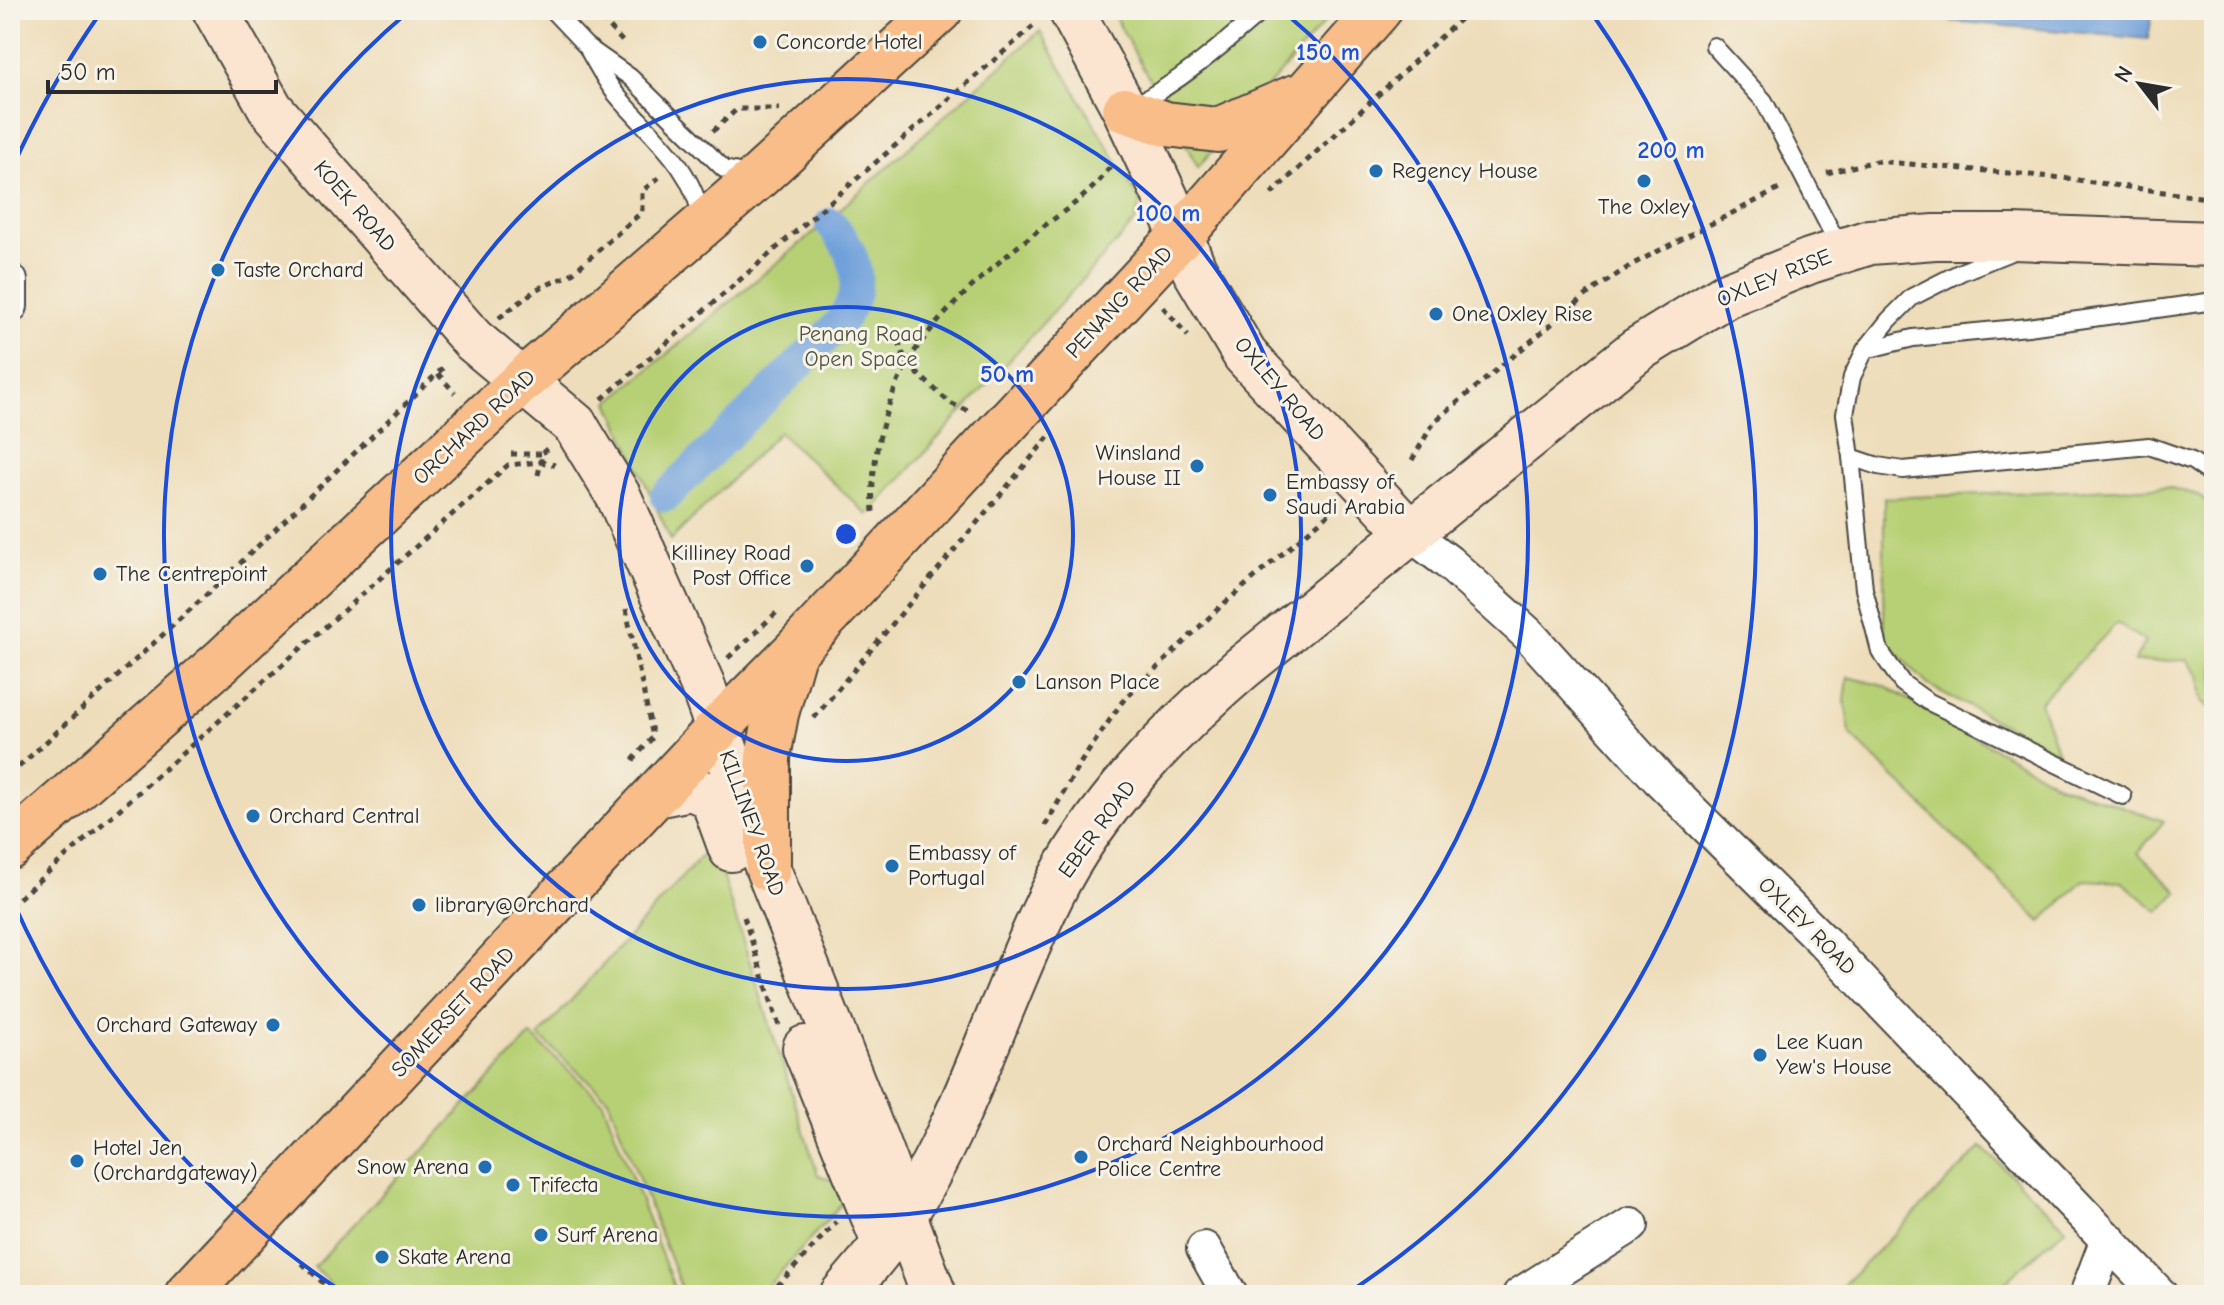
<svg xmlns="http://www.w3.org/2000/svg" width="2224" height="1305" font-family="'Comic Neue',sans-serif">
  <style>
    .green { fill: #b7d075; stroke: #717e50; stroke-width: 2 }
    .water { fill: #71a1db; stroke: #4e6683; stroke-width: 2 }
    .lines { fill: none; stroke-linecap: round; stroke-linejoin: round }
    .canal { stroke: #71a1db; stroke-width: 32 }
    .lane-casing { stroke: #484640; stroke-width: 20 }
    .street-casing { stroke: #484640; stroke-width: 38 }
    .secondary-casing { stroke: #484640; stroke-width: 48 }
    .primary-casing { stroke: #484640; stroke-width: 48 }
    .path { stroke: #484640; stroke-width: 5; stroke-dasharray: 6 6; stroke-linecap: butt }
    .lane { stroke: #fff; stroke-width: 16 }
    .street { stroke: #fff; stroke-width: 34 }
    .secondary { stroke: #fce5d0; stroke-width: 44 }
    .primary { stroke: #f8bd89; stroke-width: 44 }
    .ring { fill: none; stroke: #1d4ed8; stroke-width: 4 }
    .poi-dot { fill: #1f6fb2; stroke: #f7f3e8; stroke-width: 3 }
    .labels { text-anchor: middle; dominant-baseline: central; stroke-width: 6; stroke-linejoin: round; paint-order: stroke }
    .poi-label { font-size: 22px; fill: #2b2b2b; stroke: #f7f3e8; text-anchor: start }
    .street-label { font-size: 22px; fill: #2b2b2b; stroke: #f7f3e8 }
    .park-label { font-size: 22px; fill: #4e543e; stroke: #f7f3e8 }
    .centre { fill: #1d4ed8; stroke: #f7f3e8; stroke-width: 4 }
    .ring-label { font-size: 24px; text-anchor: middle; font-weight: bold; fill: #1d4ed8; stroke: #f7f3e8; stroke-width: 6; stroke-linejoin: round; paint-order: stroke }
  </style>
  <rect width="100%" height="100%" fill="#f7f3e8"/>
  <filter id="ink" filterUnits="userSpaceOnUse"><feTurbulence type="fractalNoise" baseFrequency=".0125" numOctaves="2"/><feDisplacementMap in="SourceGraphic" scale="16" xChannelSelector="R" yChannelSelector="G"/><feConvolveMatrix kernelMatrix="1 2 1 2 8 2 1 2 1" color-interpolation-filters="sRGB"/></filter>
  <filter id="wash" filterUnits="userSpaceOnUse"><feTurbulence type="fractalNoise" baseFrequency=".006" numOctaves="4" result="noise"/><feDisplacementMap in="SourceGraphic" scale="32" xChannelSelector="R" yChannelSelector="G"/><feGaussianBlur stdDeviation="1.8" result="paint"/><feColorMatrix in="noise" values="0 0 0 0 0 0 0 0 0 0 0 0 0 0 0 0 0 1.4 0 .05"/><feComposite in="paint" operator="in"/></filter>
  <g filter="url(#wash)">
    <rect width="100%" height="100%" fill="#eeddba"/>
    <!-- green -->
    <g class="green">
      <path d="M1111,10H1335L1198,167Z"/>
      <path d="M1040,31L1141,203L1135,222L868,515L779,432L671,540L609,402L819,228Z"/>
      <path d="M2167,487L2198,495L2214,508V712L2202,701L2199,676L2187,660L2134,662L2145,642L2117,623L2040,702L2058,753L1928,685L1884,640V498Z"/>
      <path d="M1848,677L1884,686L2058,784L2164,821L2138,853L2178,892L2159,912L2122,882L2083,880L2041,922L1850,734L1845,701Z"/>
      <path d="M703,854L717,860L818,1175L838,1182L845,1200L760,1295H684L608,1099L539,1036Z"/>
      <path d="M531,1035L603,1102L677,1295H344L314,1267Z"/>
      <path d="M1982,1147L2066,1228L1990,1295H1833Z"/>
    </g>
    <!-- water -->
    <path class="water" d="M1953,10H2153L2148,39L1951,21Z"/>
    <g class="lines">
      <!-- canal -->
      <path class="canal" d="M666,496L835,328C867,292 861,259 831,224"/>
    </g>
  </g>
  <g filter="url(#ink)">
    <g class="lines">
      <defs>
        <g id="lane">
          <path d="M552,10L586,46L630,77L724,169L753,175"/>
          <path d="M1714,46L1764,101L1841,250"/>
          <path d="M589,51C597,65 605,80 615,93C646,131 694,166 701,218"/>
          <path d="M1133,106C1182,81 1221,46 1263,10"/>
          <path d="M2013,251L1961,272L1912,297L1889,320L1865,350L1852,377L1845,414L1851,457L1864,589L1880,651L1902,683L1927,701L2123,796"/>
          <path d="M1865,350L1913,338L2028,327L2214,301"/>
          <path d="M1851,457L1878,466L1903,470L2149,446L2192,461L2214,476"/>
        </g>
        <g id="street">
          <path d="M10,281V306"/>
          <path d="M1411,534L1448,562L1529,635L1659,779L1824,942L2160,1295"/>
          <path d="M1204,1249L1230,1295"/>
          <path d="M1520,1295L1631,1225"/>
          <path d="M2087,1295L2108,1239"/>
        </g>
        <g id="secondary">
          <path d="M215,10L271,109L473,340L575,425L619,497L702,684L768,869L877,1143L934,1295"/>
          <path d="M1071,10L1125,110L1166,198L1194,269L1245,355L1411,534"/>
          <path d="M656,795L691,788L712,797L731,849"/>
          <path d="M805,1048L883,1240"/>
          <path d="M842,1295C863,1270 885,1246 902,1219C966,1119 999,1001 1052,894C1093,810 1171,729 1242,668L1637,350L1726,295L1810,261L1870,242L1935,237H2012L2214,244"/>
        </g>
        <g id="primary">
          <path d="M1125,110L1166,124L1218,130L1295,97"/>
          <path d="M10,847L223,660L521,382L758,177L940,10"/>
          <path d="M768,869V757L776,714L793,654"/>
          <path d="M187,1295L719,727L794,652L1180,237L1379,10"/>
        </g>
      </defs>
      <!-- lane casing -->
      <use href="#lane" class="lane-casing"/>
      <!-- street casing -->
      <use href="#street" class="street-casing"/>
      <!-- secondary casing -->
      <use href="#secondary" class="secondary-casing"/>
      <!-- primary casing -->
      <use href="#primary" class="primary-casing"/>
      <!-- path -->
      <g class="path">
        <path d="M594,10L623,42"/>
        <path d="M713,131L737,109H779"/>
        <path d="M1827,173L1876,161L2063,178L2214,199"/>
        <path d="M1271,194L1470,10"/>
        <path d="M1163,307L1188,336"/>
        <path d="M499,318L537,289L570,275L642,212V191L662,175"/>
        <path d="M898,341L907,364L950,403L968,411"/>
        <path d="M438,374L455,393"/>
        <path d="M602,399L1037,23"/>
        <path d="M511,454H541"/>
        <path d="M1412,460L1434,422L1589,293L1633,264L1783,187"/>
        <path d="M538,475L541,462L555,465"/>
        <path d="M873,512C870,462 883,408 907,364C930,321 995,263 1035,233C1063,211 1093,194 1112,164"/>
        <path d="M626,609L653,737L633,760"/>
        <path d="M728,658L776,613"/>
        <path d="M814,718L1051,434"/>
        <path d="M10,775L229,574L446,365"/>
        <path d="M1045,826L1079,765L1122,702L1220,607L1338,506"/>
        <path d="M10,906L508,465L541,462V454L548,448"/>
        <path d="M744,917L779,1026"/>
        <path d="M302,1263L336,1295"/>
        <path d="M769,1295L836,1222"/>
        <path d="M1424,1295H1425"/>
      </g>
      <!-- lane -->
      <use href="#lane" class="lane"/>
      <!-- street -->
      <use href="#street" class="street"/>
      <!-- secondary -->
      <use href="#secondary" class="secondary"/>
      <!-- primary -->
      <use href="#primary" class="primary"/>
    </g>
  </g>
  <!-- distance rings -->
  <g class="ring">
    <circle cx="846" cy="534" r="227"/>
    <circle cx="846" cy="534" r="455"/>
    <path d="M1284 12A682 682 0 1 1 408 12"/>
    <path d="M344 1293A910 910 0 0 1 11 897M11 171A910 910 0 0 1 101 12M1591 12A910 910 0 0 1 1348 1293"/>
  </g>
  <!-- markers -->
  <g class="poi-dot">
    <circle cx="760" cy="42" r="8"/>
    <circle cx="1376" cy="171" r="8"/>
    <circle cx="1644" cy="181" r="8"/>
    <circle cx="218" cy="270" r="8"/>
    <circle cx="1436" cy="314" r="8"/>
    <circle cx="1197" cy="466" r="8"/>
    <circle cx="1270" cy="495" r="8"/>
    <circle cx="807" cy="566" r="8"/>
    <circle cx="100" cy="574" r="8"/>
    <circle cx="1019" cy="682" r="8"/>
    <circle cx="253" cy="816" r="8"/>
    <circle cx="892" cy="866" r="8"/>
    <circle cx="419" cy="905" r="8"/>
    <circle cx="273" cy="1025" r="8"/>
    <circle cx="1760" cy="1055" r="8"/>
    <circle cx="1081" cy="1157" r="8"/>
    <circle cx="77" cy="1161" r="8"/>
    <circle cx="485" cy="1167" r="8"/>
    <circle cx="513" cy="1185" r="8"/>
    <circle cx="541" cy="1235" r="8"/>
    <circle cx="382" cy="1257" r="8"/>
  </g>
  <g class="labels">
    <!-- poi labels -->
    <g class="poi-label">
      <text x="776" y="42">Concorde Hotel</text>
      <text x="1392" y="171">Regency House</text>
      <text x="1644" y="207" text-anchor="middle">The Oxley</text>
      <text x="234" y="270">Taste Orchard</text>
      <text x="1452" y="314">One Oxley Rise</text>
      <text x="1181" y="453" text-anchor="end">Winsland<tspan x="1181" dy="25">House II</tspan></text>
      <text x="1286" y="482">Embassy of<tspan x="1286" dy="25">Saudi Arabia</tspan></text>
      <text x="791" y="553" text-anchor="end">Killiney Road<tspan x="791" dy="25">Post Office</tspan></text>
      <text x="116" y="574">The Centrepoint</text>
      <text x="1035" y="682">Lanson Place</text>
      <text x="269" y="816">Orchard Central</text>
      <text x="908" y="853">Embassy of<tspan x="908" dy="25">Portugal</tspan></text>
      <text x="435" y="905">library@Orchard</text>
      <text x="257" y="1025" text-anchor="end">Orchard Gateway</text>
      <text x="1776" y="1042">Lee Kuan<tspan x="1776" dy="25">Yew's House</tspan></text>
      <text x="1097" y="1144">Orchard Neighbourhood<tspan x="1097" dy="25">Police Centre</tspan></text>
      <text x="93" y="1148">Hotel Jen<tspan x="93" dy="25">(Orchardgateway)</tspan></text>
      <text x="469" y="1167" text-anchor="end">Snow Arena</text>
      <text x="529" y="1185">Trifecta</text>
      <text x="557" y="1235">Surf Arena</text>
      <text x="398" y="1257">Skate Arena</text>
    </g>
    <!-- street labels -->
    <g class="street-label">
      <text transform="translate(355 206) rotate(49)">KOEK ROAD</text>
      <text transform="translate(1774 278) rotate(-22)">OXLEY RISE</text>
      <text transform="translate(1119 302) rotate(-47)">PENANG ROAD</text>
      <text transform="translate(1280 389) rotate(50)">OXLEY ROAD</text>
      <text transform="translate(474 427) rotate(-43)">ORCHARD ROAD</text>
      <text transform="translate(752 823) rotate(70)">KILLINEY ROAD</text>
      <text transform="translate(1097 829) rotate(-54)">EBER ROAD</text>
      <text transform="translate(1807 926) rotate(45)">OXLEY ROAD</text>
      <text transform="translate(453 1012) rotate(-47)">SOMERSET ROAD</text>
    </g>
    <!-- park labels -->
    <g class="park-label">
      <text x="861" y="334">Penang Road<tspan x="861" dy="25">Open Space</tspan></text>
    </g>
  </g>
  <circle cx="846" cy="534" r="12" class="centre"/>
  <g class="ring-label">
    <text x="1328" y="60">150 m</text>
    <text x="1671" y="158">200 m</text>
    <text x="1168" y="221">100 m</text>
    <text x="1007" y="382">50 m</text>
  </g>
  <!-- margin -->
  <rect width="2224" height="1305" fill="none" stroke="#f7f3e8" stroke-width="40"/>
  <!-- north arrow -->
  <g transform="translate(2140 84) rotate(301)" stroke="#f7f3e8" stroke-width="6" paint-order="stroke">
  <path d="M0-6L14 30L0 20L-14 30Z" fill="#2b2b2b"/>
  <text y="-12" font-size="22" font-weight="bold" text-anchor="middle" fill="#2b2b2b">N</text>
  </g>
  <!-- scale -->
  <path d="M48 80v12h228v-12" fill="none" stroke="#2b2b2b" stroke-width="4"/>
  <text x="60" y="80" font-size="24" fill="#2b2b2b" stroke="#f7f3e8" stroke-width="6" paint-order="stroke">50 m</text>
</svg>
